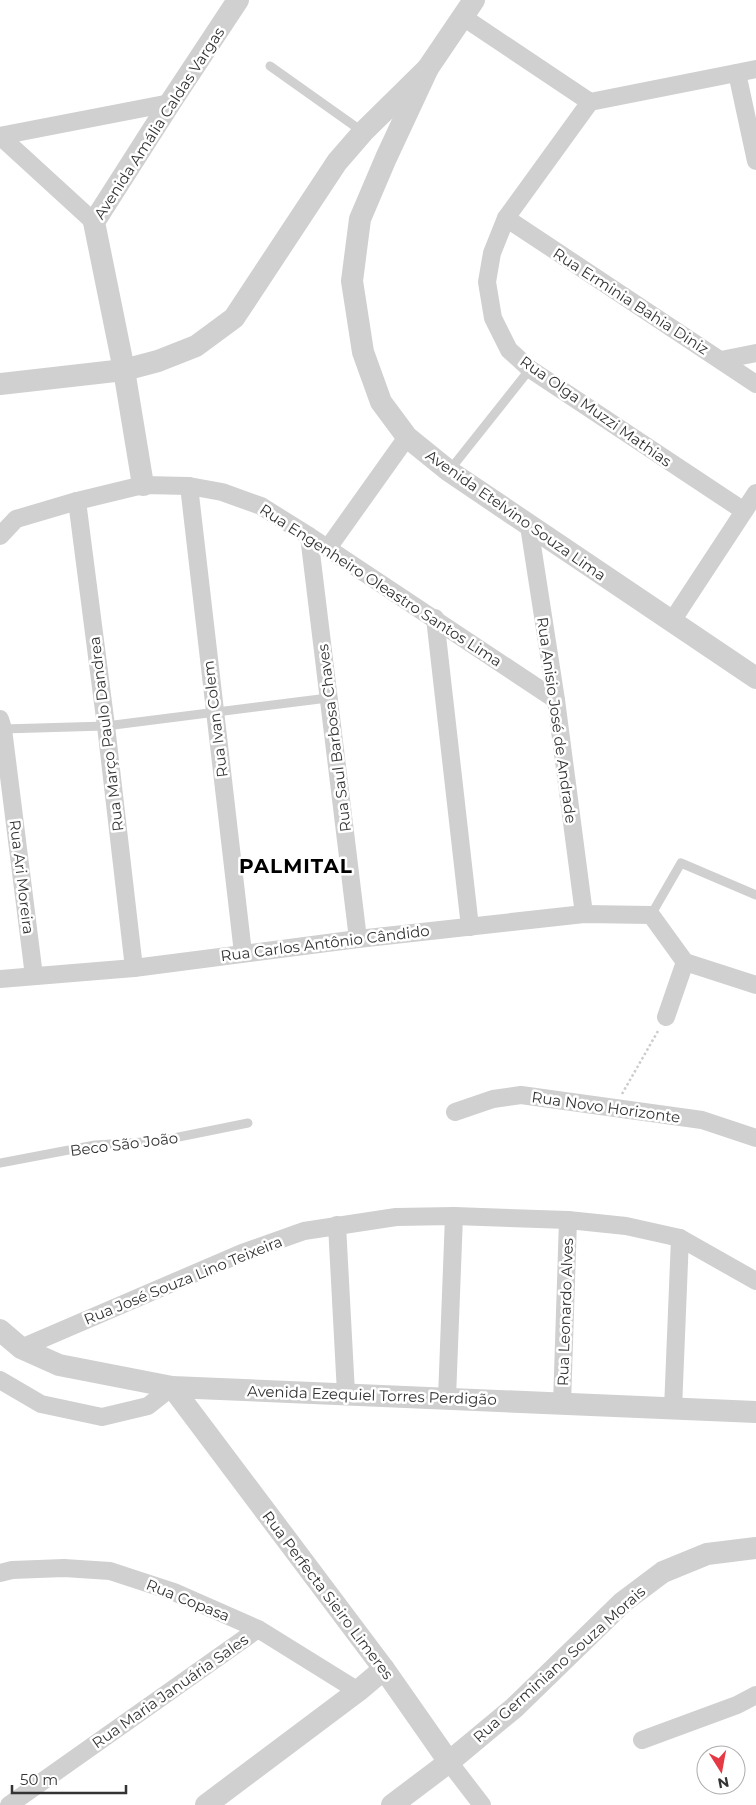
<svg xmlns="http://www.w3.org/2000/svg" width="756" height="1805" font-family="Montserrat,sans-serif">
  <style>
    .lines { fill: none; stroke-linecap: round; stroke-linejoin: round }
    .path { stroke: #cdcdcd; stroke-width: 2.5; stroke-dasharray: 2.5 2.5; stroke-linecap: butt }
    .service { stroke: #d0d0d0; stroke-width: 9 }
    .minor { stroke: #d0d0d0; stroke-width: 18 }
    .tertiary { stroke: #d0d0d0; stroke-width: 22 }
    .labels { text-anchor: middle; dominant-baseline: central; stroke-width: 5; stroke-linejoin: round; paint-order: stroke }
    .street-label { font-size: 15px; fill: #333; stroke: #fff }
    .district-label { font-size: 20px; font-weight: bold; letter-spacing: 1px; fill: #000; stroke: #fff }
  </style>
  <rect width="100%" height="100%" fill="#fff"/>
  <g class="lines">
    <!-- path -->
    <path class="path" d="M622,1094L658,1031"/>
    <!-- service -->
    <g class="service">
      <path d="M270,66L363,132"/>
      <path d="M449,471L530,369"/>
      <path d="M3,729L106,726L328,698"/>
      <path d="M651,915L681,863L756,895"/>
      <path d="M0,1163L95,1145L159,1141L248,1123"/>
    </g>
    <!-- minor -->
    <g class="minor">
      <path d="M463,17L590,102L756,69"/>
      <path d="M737,73L756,161"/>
      <path d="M590,102L506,218L492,253L487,282L493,318L509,350L530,369L744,511"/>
      <path d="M0,136L170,103"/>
      <path d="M0,136L94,222"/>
      <path d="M506,218L756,384"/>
      <path d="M721,360L756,353"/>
      <path d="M189,486L243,953"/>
      <path d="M77,501L106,726L134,968"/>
      <path d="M529,526L556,700L584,914"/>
      <path d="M0,536L16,519L77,501L143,485L189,486L222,492L261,506L309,536L556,700"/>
      <path d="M309,536L358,939"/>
      <path d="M328,548L407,437"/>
      <path d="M435,618L470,927"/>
      <path d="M672,621L756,493"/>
      <path d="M0,719L3,729L34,976"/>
      <path d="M0,979L134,968L358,939L584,914L651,915L685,962L756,985"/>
      <path d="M666,1017L685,962"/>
      <path d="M455,1112L493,1099L521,1095L702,1120L756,1138"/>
      <path d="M337,1225L346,1393"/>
      <path d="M21,1348L242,1253L304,1231L396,1217L454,1216L568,1220L626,1226L680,1238L756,1281"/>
      <path d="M0,1380L41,1404L102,1417L148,1406L172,1387"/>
      <path d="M447,1398L454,1216"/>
      <path d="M562,1404L568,1220"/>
      <path d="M673,1409L680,1238"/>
      <path d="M0,1573L12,1570L64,1568L110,1571L174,1592L258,1629L358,1691"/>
      <path d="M642,1740L737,1705L756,1695"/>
      <path d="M449,1762L482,1805"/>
      <path d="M9,1805L258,1629"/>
    </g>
    <!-- tertiary -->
    <g class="tertiary">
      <path d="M428,68L386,158L360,219L352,281L363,352L381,402L407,437L449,471L756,678"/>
      <path d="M0,384L124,370L158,361L196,346L234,318L337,162L363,132L428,68L474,0"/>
      <path d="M143,485L124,370L94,222L170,103L238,0"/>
      <path d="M0,1330L21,1348L59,1365L172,1387L756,1412"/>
      <path d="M172,1387L384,1669L449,1762"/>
      <path d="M206,1805L358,1691L384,1669"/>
      <path d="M392,1805L449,1762L514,1708L623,1602L663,1572L707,1554L756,1548"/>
    </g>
  </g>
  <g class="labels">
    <!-- street labels -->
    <g class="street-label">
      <text transform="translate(159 123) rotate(-57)">Avenida Amália Caldas Vargas</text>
      <text transform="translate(631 301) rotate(33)">Rua Erminia Bahia Diniz</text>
      <text transform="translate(596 411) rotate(35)">Rua Olga Muzzi Mathias</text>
      <text transform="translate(516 515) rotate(35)">Avenida Etelvino Souza Lima</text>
      <text transform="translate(381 585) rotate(33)">Rua Engenheiro Oleastro Santos Lima</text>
      <text transform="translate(215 719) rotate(-97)">Rua Ivan Colem</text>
      <text transform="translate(557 720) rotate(82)">Rua Anisio José de Andrade</text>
      <text transform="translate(106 734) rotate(-97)">Rua Março Paulo Dandrea</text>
      <text transform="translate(334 738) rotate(-97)">Rua Saul Barbosa Chaves</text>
      <text transform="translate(22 877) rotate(83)">Rua Ari Moreira</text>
      <text transform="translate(325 943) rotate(-7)">Rua Carlos Antônio Cândido</text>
      <text transform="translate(606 1107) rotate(8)">Rua Novo Horizonte</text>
      <text transform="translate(124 1144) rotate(-7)">Beco São João</text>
      <text transform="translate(183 1280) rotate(-22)">Rua José Souza Lino Teixeira</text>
      <text transform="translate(565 1312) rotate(-88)">Rua Leonardo Alves</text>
      <text transform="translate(372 1395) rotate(2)">Avenida Ezequiel Torres Perdigão</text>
      <text transform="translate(328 1595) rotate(53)">Rua Perfecta Sieiro Limeres</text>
      <text transform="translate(188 1600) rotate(22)">Rua Copasa</text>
      <text transform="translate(559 1664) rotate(-42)">Rua Germiniano Souza Morais</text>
      <text transform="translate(170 1691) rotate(-35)">Rua Maria Januária Sales</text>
    </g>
    <!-- district labels -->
    <g class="district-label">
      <text x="296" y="866">PALMITAL</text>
    </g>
  </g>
  <!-- north arrow -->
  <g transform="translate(721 1770) rotate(169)"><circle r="24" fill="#ffffff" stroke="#adadad"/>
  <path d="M0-4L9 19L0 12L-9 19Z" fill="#e63946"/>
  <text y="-8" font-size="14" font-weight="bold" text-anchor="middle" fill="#333333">N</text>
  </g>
  <!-- scale -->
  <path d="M12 1785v8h114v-8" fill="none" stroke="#333333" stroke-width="2.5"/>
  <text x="20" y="1785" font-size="15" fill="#333333" stroke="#ffffff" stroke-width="4" paint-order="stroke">50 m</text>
</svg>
